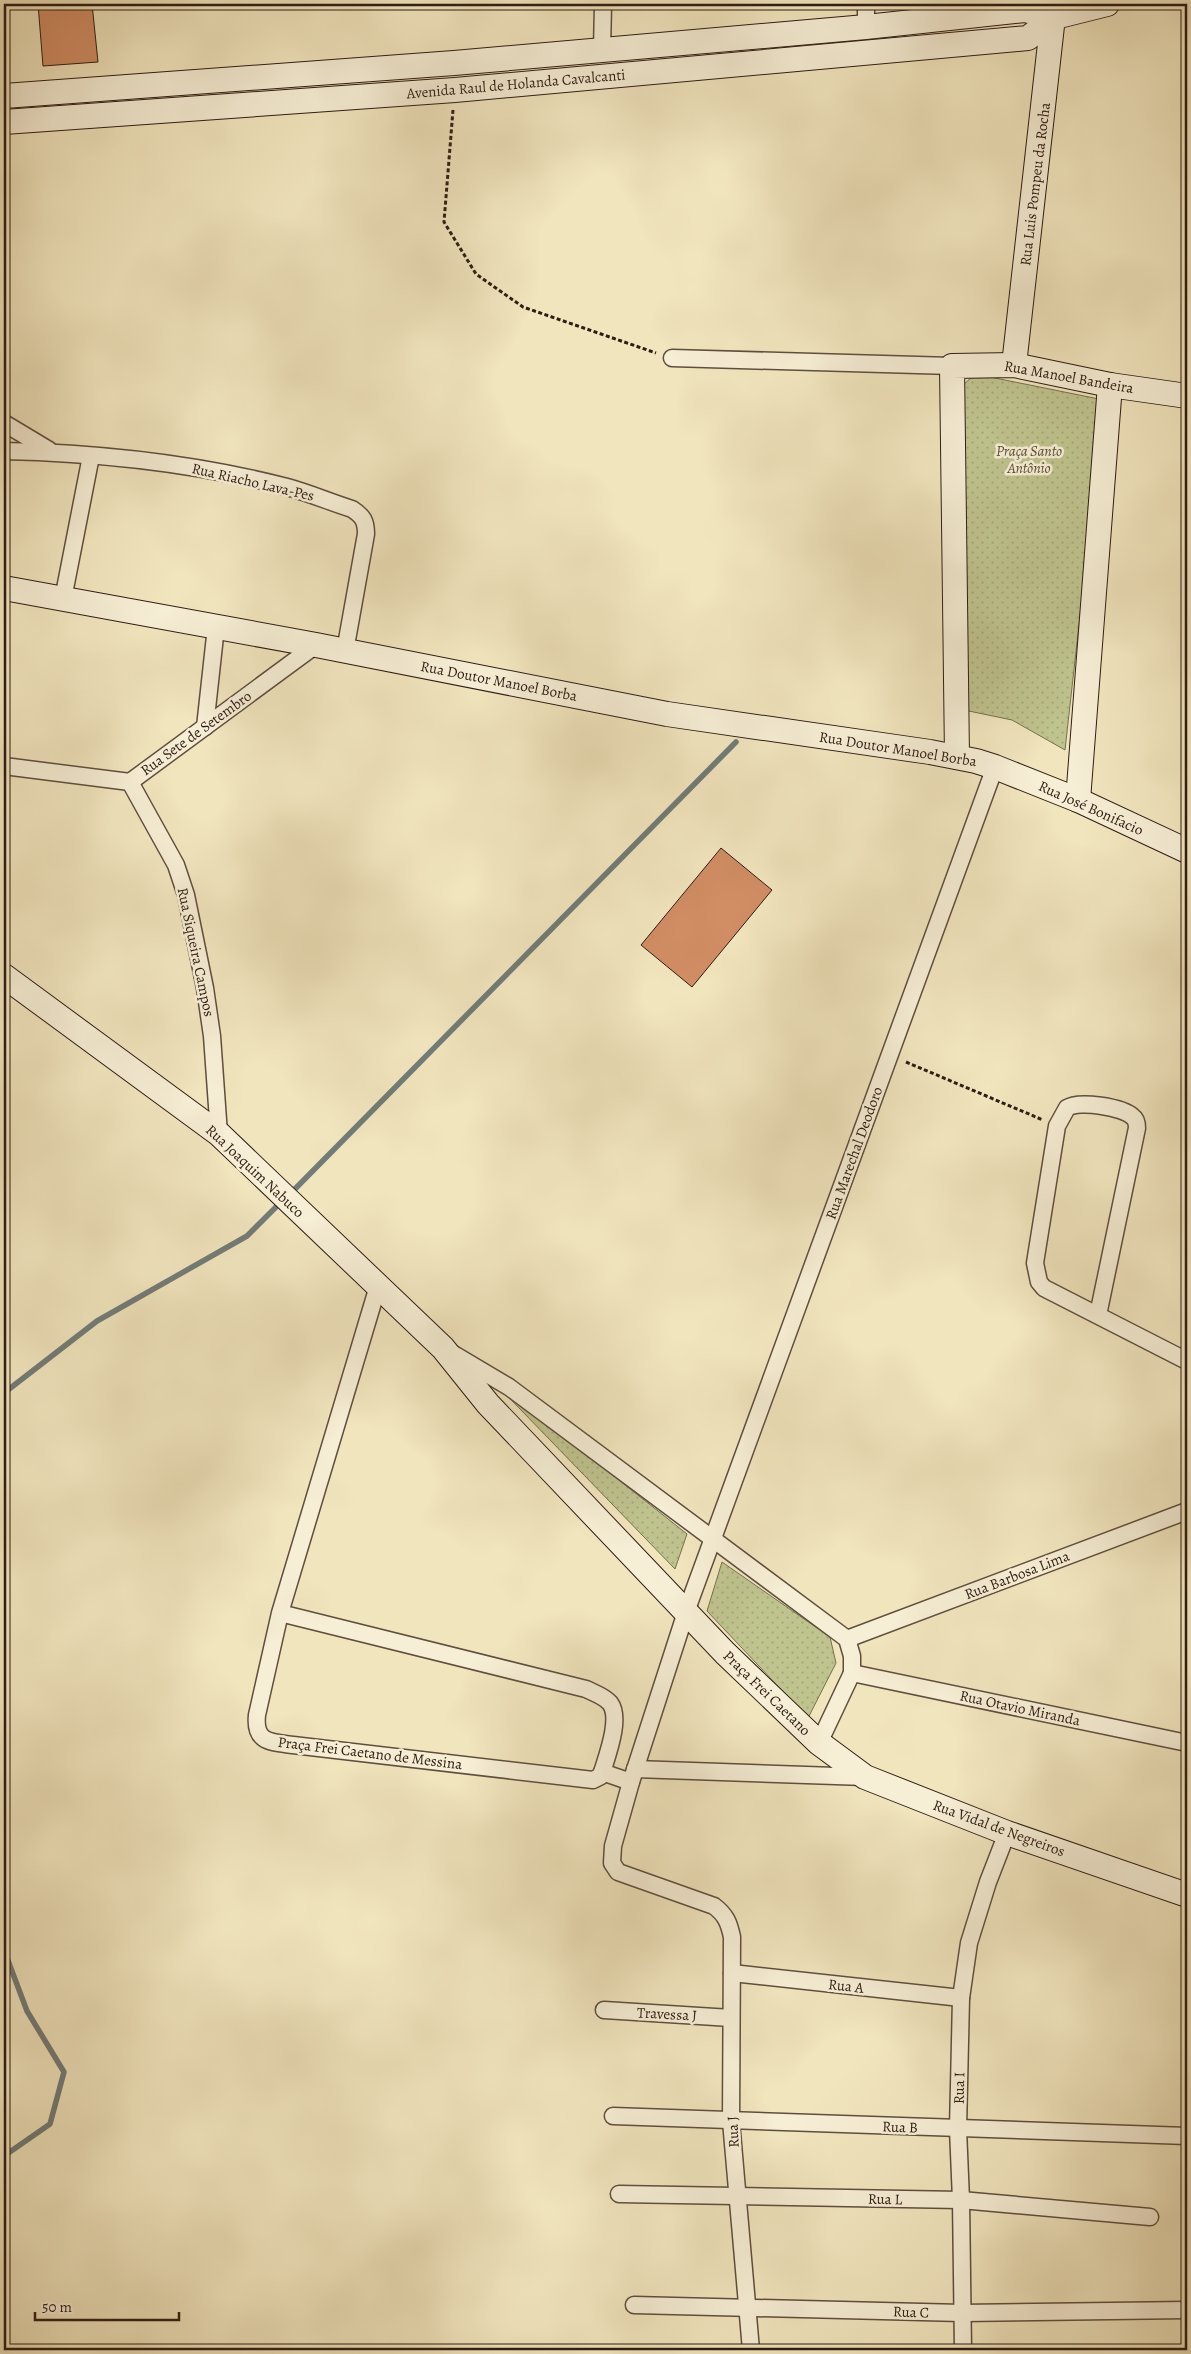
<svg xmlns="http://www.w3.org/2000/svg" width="1191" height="2354" font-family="Alegreya,serif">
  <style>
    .park { fill: url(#park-dots); stroke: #767050 }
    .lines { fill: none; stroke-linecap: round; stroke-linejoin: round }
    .stream { stroke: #727c78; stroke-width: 5.5 }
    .building { fill: #d18d64; stroke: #2e1c13 }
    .street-casing { stroke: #5f4e3e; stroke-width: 19 }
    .secondary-casing { stroke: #2e1c13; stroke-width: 26 }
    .path { stroke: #2e1c13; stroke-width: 3; stroke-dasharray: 4 2.5; stroke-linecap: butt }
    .street { stroke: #f6eed5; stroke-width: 16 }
    .secondary { stroke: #f6eed5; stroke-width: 24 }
    .labels { text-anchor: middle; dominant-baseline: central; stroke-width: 5; stroke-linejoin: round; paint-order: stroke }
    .street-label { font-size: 15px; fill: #2e1c13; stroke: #f6eed5 }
    .park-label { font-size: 15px; font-style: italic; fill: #5a4e38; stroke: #f6eed5 }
  </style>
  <defs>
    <pattern id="park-dots" width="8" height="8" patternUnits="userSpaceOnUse" patternTransform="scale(1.25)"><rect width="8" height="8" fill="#bfc38e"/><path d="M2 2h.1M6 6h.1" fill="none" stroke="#a4a77a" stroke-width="1.8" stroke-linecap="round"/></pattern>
  </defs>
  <rect width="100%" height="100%" fill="#f1e5be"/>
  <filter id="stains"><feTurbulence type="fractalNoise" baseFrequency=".004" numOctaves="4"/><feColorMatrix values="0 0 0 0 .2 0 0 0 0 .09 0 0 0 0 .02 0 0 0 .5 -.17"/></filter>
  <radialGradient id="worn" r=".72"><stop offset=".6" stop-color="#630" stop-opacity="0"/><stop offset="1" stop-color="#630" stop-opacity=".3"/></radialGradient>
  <!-- park -->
  <g class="park">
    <path d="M975,374L1104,400L1065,750L1012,720L964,710L959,389Z"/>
    <path d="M489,1377L687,1534L675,1569Z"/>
    <path d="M722,1562L830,1637L836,1663L808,1718L707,1611Z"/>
  </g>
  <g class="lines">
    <!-- stream -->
    <g class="stream">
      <path d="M290,1194L736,742"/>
      <path d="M4,1393L97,1321L247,1236L281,1202"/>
      <path d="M4,1950L27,2011L64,2072L50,2124L4,2156"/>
    </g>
  </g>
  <!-- building -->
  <g class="building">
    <path d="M38,4H92L98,62L43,66Z"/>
    <path d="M721,848L772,890L692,987L641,945Z"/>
  </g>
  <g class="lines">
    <defs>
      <g id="street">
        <path d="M866,4V27"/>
        <path d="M602,50L603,4"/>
        <path d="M672,358L952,366"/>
        <path d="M4,423L49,450"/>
        <path d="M4,451C99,453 194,463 287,487C309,493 330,502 352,509C363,516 366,521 366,534L345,651"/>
        <path d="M63,599L91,456"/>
        <path d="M205,727L216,627"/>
        <path d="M4,766L130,782L316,645"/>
        <path d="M130,782L176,865L186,895L205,988L212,1036L219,1134"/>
        <path d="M1098,1315L1137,1128C1137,1124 1136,1119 1133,1117C1123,1107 1079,1100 1067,1108L1057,1126L1035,1263L1039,1282L1044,1288L1187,1361"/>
        <path d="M450,1352L509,1387L847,1639L852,1656V1673L819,1743"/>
        <path d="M280,1613L586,1689C594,1693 604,1696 610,1703C622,1719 606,1758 601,1776L593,1780L293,1745C271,1742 254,1743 257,1715L280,1613L378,1286"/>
        <path d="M847,1639L1187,1511"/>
        <path d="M852,1673L1187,1743"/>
        <path d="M635,1769L865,1777"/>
        <path d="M602,1772L631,1782"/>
        <path d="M732,1973L961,1998"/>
        <path d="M604,2010L731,2018"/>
        <path d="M613,2116L1187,2136"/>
        <path d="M619,2194L961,2200L1150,2217"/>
        <path d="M634,2305L962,2313L1187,2310"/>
        <path d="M751,2350L731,2121L732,1937C729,1923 726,1915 714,1906L618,1872L612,1863L613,1846L631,1782L686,1612L995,767"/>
        <path d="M963,2350L961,2200L958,2129L961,1998L969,1943L988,1882L1007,1833"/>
      </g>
      <g id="secondary">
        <path d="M4,96L454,63L866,27L1025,10L1055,17"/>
        <path d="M4,122L455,90L1028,38L1055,17L1107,4"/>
        <path d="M1014,365L1054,8"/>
        <path d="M4,588L316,645L667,714L930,752L976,761L995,767L1078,800L1187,851"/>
        <path d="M957,757L952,366L1014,365L1110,385L1187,396"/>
        <path d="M1078,800L1110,385"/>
        <path d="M4,976L219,1134L443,1348L488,1404L725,1653L819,1743L865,1777L1007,1833L1187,1895"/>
      </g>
    </defs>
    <!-- street casing -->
    <use href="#street" class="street-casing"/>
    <!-- secondary casing -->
    <use href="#secondary" class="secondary-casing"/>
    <!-- path -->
    <g class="path">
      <path d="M453,110L444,222L476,274L523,307L656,353"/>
      <path d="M906,1062L1043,1120"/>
    </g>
    <!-- street -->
    <use href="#street" class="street"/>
    <!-- secondary -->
    <use href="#secondary" class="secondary"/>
  </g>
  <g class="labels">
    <!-- street labels -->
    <g class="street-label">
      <text transform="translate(516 84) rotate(-5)">Avenida Raul de Holanda Cavalcanti</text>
      <text transform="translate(1035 184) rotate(-83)">Rua Luis Pompeu da Rocha</text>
      <text transform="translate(1069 377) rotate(10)">Rua Manoel Bandeira</text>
      <text transform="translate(253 482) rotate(13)">Rua Riacho Lava-Pes</text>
      <text transform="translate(499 681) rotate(11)">Rua Doutor Manoel Borba</text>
      <text transform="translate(196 733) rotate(-36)">Rua Sete de Setembro</text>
      <text transform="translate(898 749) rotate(9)">Rua Doutor Manoel Borba</text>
      <text transform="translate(1091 808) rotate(24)">Rua José Bonifacio</text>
      <text transform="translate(196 952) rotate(78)">Rua Siqueira Campos</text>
      <text transform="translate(854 1153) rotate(-70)">Rua Marechal Deodoro</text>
      <text transform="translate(255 1171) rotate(43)">Rua Joaquim Nabuco</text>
      <text transform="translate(1017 1575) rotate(-21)">Rua Barbosa Lima</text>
      <text transform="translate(767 1693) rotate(44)">Praça Frei Caetano</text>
      <text transform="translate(1020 1708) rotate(12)">Rua Otavio Miranda</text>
      <text transform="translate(370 1753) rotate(7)">Praça Frei Caetano de Messina</text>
      <text transform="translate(999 1828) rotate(20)">Rua Vidal de Negreiros</text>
      <text transform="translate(846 1986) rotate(6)">Rua A</text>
      <text transform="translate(667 2014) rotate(3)">Travessa J</text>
      <text transform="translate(959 2088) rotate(-89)">Rua I</text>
      <text transform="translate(900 2127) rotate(2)">Rua B</text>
      <text transform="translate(733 2132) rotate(-93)">Rua J</text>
      <text transform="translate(885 2199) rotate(1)">Rua L</text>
      <text transform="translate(911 2312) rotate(2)">Rua C</text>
    </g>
    <!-- park labels -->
    <g class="park-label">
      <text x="1029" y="451">Praça Santo<tspan x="1029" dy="17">Antônio</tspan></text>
    </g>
  </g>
  <!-- margin -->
  <rect width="1191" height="2354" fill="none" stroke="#f1e5be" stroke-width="20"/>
  <rect x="5" y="5" width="1181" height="2344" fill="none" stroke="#2e1c13" stroke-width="2.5"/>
  <rect x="10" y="10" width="1171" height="2334" fill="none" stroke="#2e1c13"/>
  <!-- scale -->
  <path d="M35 2312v8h144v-8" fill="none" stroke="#2e1c13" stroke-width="2.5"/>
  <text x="42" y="2312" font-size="15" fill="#2e1c13" stroke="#f6eed5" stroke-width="4" paint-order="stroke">50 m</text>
  <rect width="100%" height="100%" filter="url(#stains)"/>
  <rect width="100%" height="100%" fill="url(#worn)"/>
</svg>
